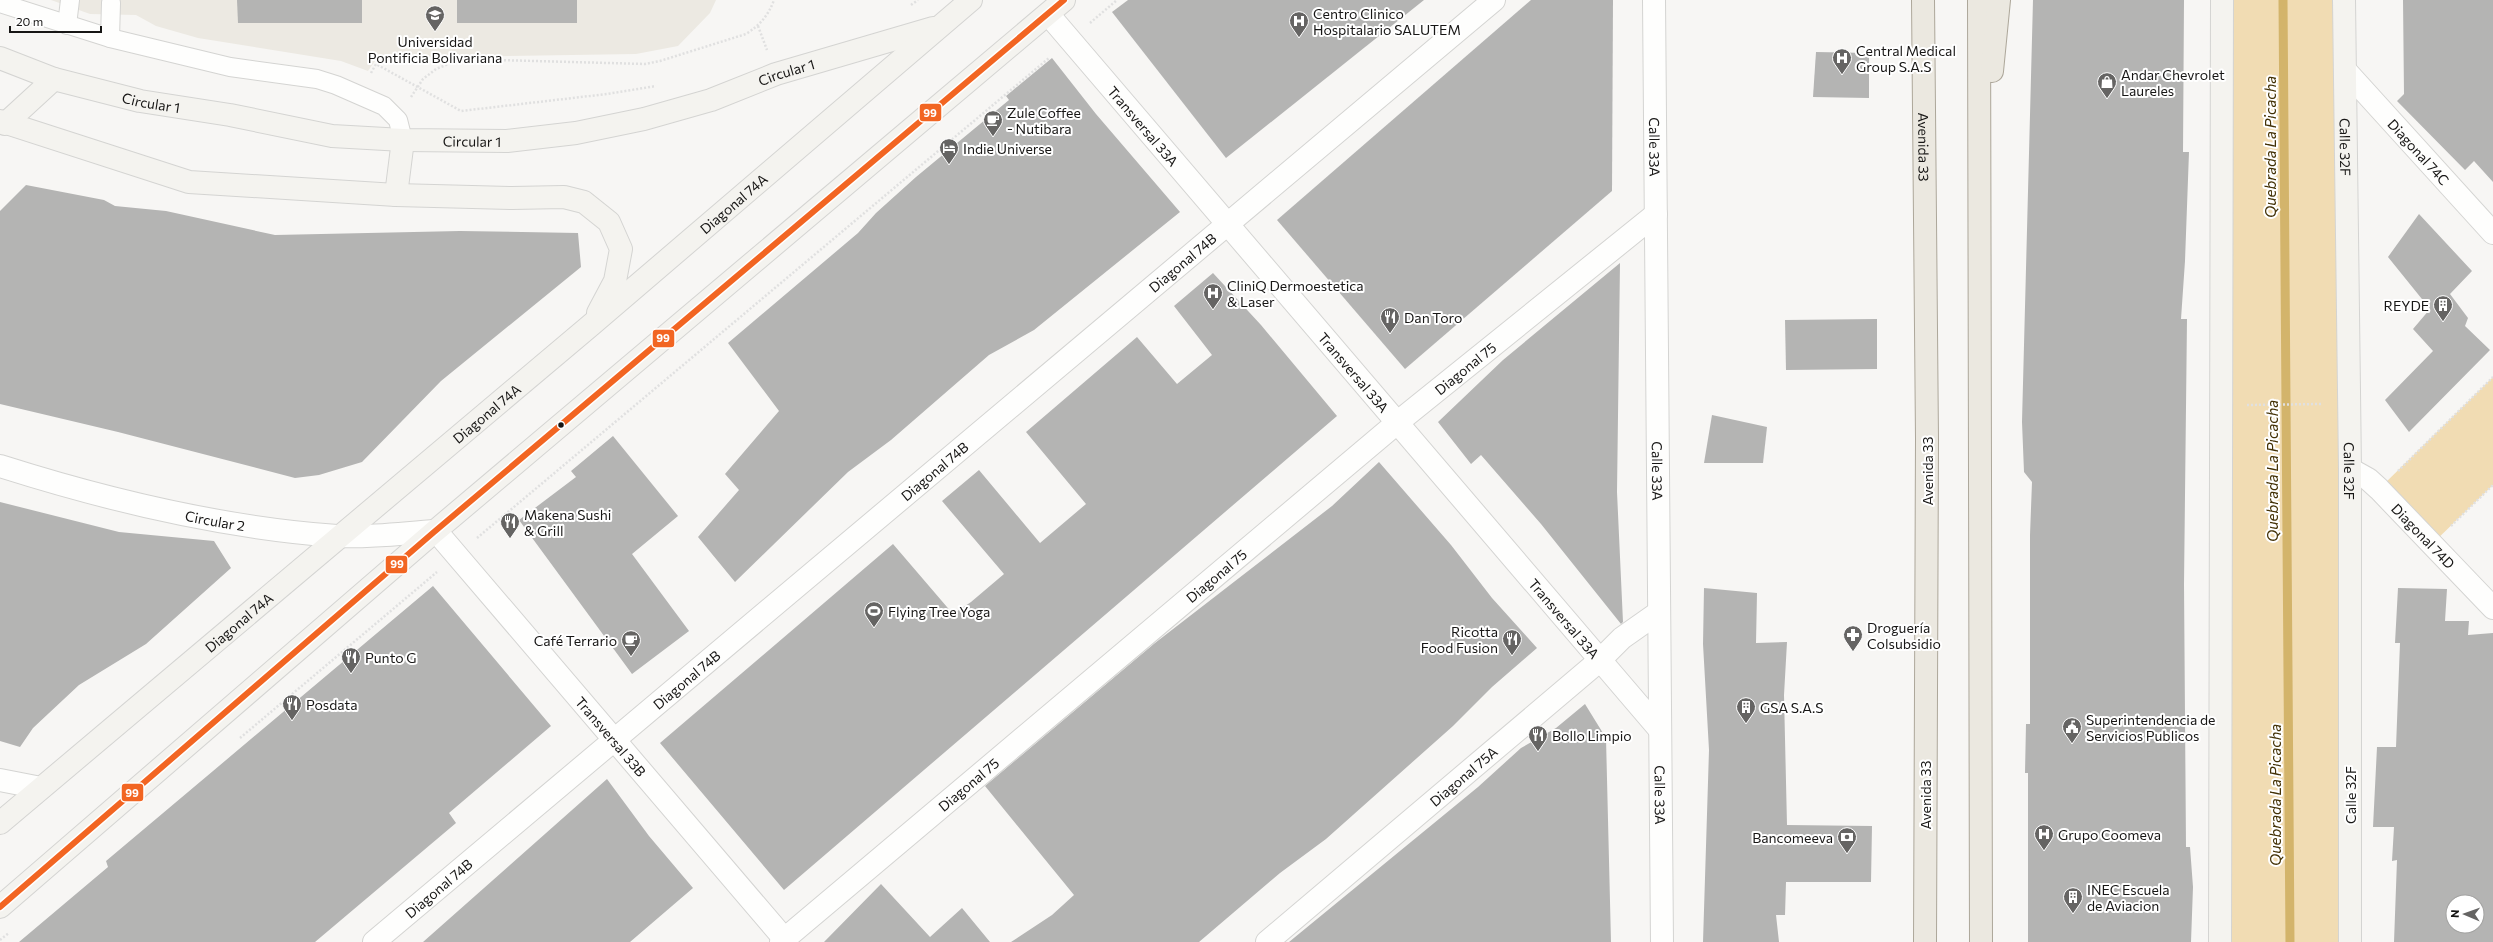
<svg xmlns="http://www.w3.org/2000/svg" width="2493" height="942" font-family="Commissioner,sans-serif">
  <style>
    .built { fill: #ece9e2 }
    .green { fill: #f1dcb3 }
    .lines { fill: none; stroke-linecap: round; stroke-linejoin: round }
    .stream { stroke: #d3b46b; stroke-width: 9 }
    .building { fill: #b4b4b3; fill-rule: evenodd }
    .lane-casing { stroke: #d4d4d2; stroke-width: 20 }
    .street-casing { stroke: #d4d4d2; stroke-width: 24 }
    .secondary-casing { stroke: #d4d4d2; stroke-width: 24 }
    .primary-casing { stroke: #ada79a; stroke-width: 24 }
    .path { stroke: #e0e0e0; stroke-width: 2.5; stroke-dasharray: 2 2; stroke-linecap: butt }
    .lane { stroke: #fefefd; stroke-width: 18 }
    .street { stroke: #fefefd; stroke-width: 22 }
    .secondary { stroke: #f4f3ef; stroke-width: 22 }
    .primary { stroke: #ebe8e0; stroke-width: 22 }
    .bus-1-casing { stroke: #fff; stroke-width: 9 }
    .bus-1 { stroke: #f26522; stroke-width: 6 }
    .bus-dot { fill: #171615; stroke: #fff; stroke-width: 1.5 }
    .labels { text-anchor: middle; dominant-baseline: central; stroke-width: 4; stroke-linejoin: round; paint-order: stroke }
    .poi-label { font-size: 14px; fill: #171615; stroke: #fff; text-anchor: start }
    .street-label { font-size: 14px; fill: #171615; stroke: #fff }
    .water-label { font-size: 15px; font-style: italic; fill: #433105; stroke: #fff }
    .line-badge { stroke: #fff; stroke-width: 1.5 }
    .badge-label { font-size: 11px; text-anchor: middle; font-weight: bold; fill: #fff }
  </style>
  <rect width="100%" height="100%" fill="#f7f6f4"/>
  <!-- built -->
  <path class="built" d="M51,0H716L710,13L678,46L636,54L377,58L368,71L341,61L198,38L156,26L136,15L90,14Z"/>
  <!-- green -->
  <g class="green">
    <path d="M2222,0H2344L2350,942H2220Z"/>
    <path d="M2493,377V485L2432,544L2379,489Z"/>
  </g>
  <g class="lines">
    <!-- stream -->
    <path class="stream" d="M2283,0L2290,942"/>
  </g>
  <!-- building -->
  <g class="building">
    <path d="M237,0H362V23H238Z"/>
    <rect x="457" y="0" width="120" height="23"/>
    <path d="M1128,0H1424L1226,158L1112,12Z"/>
    <path d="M1531,0H1613L1612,191L1405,369L1277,220Z"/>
    <path d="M2033,0H2184L2183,152H2189L2185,261L2181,319H2187L2184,584L2186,847H2190L2193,887L2191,942H2028V773H2025L2026,724H2030V535L2032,482L2024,472L2022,422Z"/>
    <path d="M2403,0H2493V182L2474,161L2465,170L2397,101L2404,94Z"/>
    <path d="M1816,52L1869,53V98L1813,97Z"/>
    <path d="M1052,58L1096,114L1180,212L1034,330L989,355L891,440L848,472L735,582L698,537L739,490L725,474L779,411L728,343L858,233L876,213L916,177L1009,100L1006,96Z"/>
    <path d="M26,185L104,200L115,206L166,211L275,235L460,231L578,233L581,267L441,381L362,462L319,475L295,478L118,432L0,404V211Z"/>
    <path d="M2419,214L2472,271L2450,294L2468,318L2465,326L2490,350L2409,432L2385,400L2433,351L2413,329L2430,309L2388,257Z"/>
    <path d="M1620,263L1617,492L1623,622L1621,624L1541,524L1481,455L1471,464L1438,422L1503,360Z"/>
    <path d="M1213,273L1261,325L1337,416L784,890L660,743L893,544L953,614L971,602L1004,574L942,501L979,470L1040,543L1086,504L1026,432L1137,337L1177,384L1212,355L1174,306Z"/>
    <path d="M1877,319V369L1786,370L1785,320Z"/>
    <path d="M1712,415L1767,427L1763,463H1704Z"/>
    <path d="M613,436L678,516L632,554L689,631L632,674L519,520L576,477L571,471Z"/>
    <path d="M1379,462L1451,545L1492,598L1537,648L1492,687L1453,726L1326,839L1280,873L1199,942H1011L1052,915L1074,895L985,786L1155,643L1332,506Z"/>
    <path d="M0,502L119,532L214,541L231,568L146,644L79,685L33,728L20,747L0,741Z"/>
    <path d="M433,586L551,726L449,813L456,823L315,942H19L108,867L106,861Z"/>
    <path d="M1704,588L1757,593L1756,643L1787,642L1784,695L1787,825L1872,826L1871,882H1786L1785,915H1776L1779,942H1703L1709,750L1703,644Z"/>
    <path d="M2398,588L2447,589L2445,621H2469L2468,635L2493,633V942H2394L2397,860L2392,861L2394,827H2373L2377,747H2396L2400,643H2395ZM2453,902H2477V926H2453Z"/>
    <path d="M1585,704L1606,738L1611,942H1289L1478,787L1521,748L1556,728Z"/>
    <path d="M607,779L649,836L693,888L630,942H423Z"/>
    <path d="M881,884L930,937L962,908L990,942H824Z"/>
  </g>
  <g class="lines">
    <defs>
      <g id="lane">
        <path d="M0,3L110,38L230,67L317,79L336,85L384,106L398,120L403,140"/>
        <path d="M67,25L70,0"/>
        <path d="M110,38L111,3"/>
      </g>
      <g id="street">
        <path id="s1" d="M1654,0L1662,942"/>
        <path id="s2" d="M1048,14L1660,730"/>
        <path id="s3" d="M2345,70L2493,233"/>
        <path id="s4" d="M0,466C107,500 225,528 337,536C369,538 404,533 436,531L787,942"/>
        <path id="s5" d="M2350,469L2368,479L2379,489L2493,608"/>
        <path d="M0,780L41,788"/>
        <path id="s6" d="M374,942L1494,0"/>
        <path id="s7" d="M781,942L1398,422L1656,214"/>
        <path id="s8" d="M1267,942L1599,661L1622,638L1659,612"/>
      </g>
      <g id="secondary">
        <path id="s9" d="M2344,0L2350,469V942"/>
        <path id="s10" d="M0,58L54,79L140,101L230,115L332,136L403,140L507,141L576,133L644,119L711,100L776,74L933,28"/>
        <path d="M0,121L189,182L396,195L512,198L564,197L584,202L609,222L621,249L615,281L598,313"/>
        <path d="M5,124L54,79"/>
        <path d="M396,195L403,140"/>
        <path id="s11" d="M0,823L591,325L971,0"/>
        <path d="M0,907L434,532L1064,0"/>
        <path d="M2220,942L2222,0"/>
      </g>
      <g id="primary">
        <path id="s12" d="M1923,0L1927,439L1925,942"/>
        <path d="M1979,0L1981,942"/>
        <path d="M1992,71L1999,0"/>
      </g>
    </defs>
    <!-- lane casing -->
    <use href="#lane" class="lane-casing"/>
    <!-- street casing -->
    <use href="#street" class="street-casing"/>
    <!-- secondary casing -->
    <use href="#secondary" class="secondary-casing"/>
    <!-- primary casing -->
    <use href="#primary" class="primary-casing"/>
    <!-- path -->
    <g class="path">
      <path d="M911,5L918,0"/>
      <path d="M1090,23L1117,0"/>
      <path d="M758,26L767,50"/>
      <path d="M371,73L376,64L461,111L607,94L656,86"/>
      <path d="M411,97L423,79L436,69L461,59L645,64L660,61L746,34C760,25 768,16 774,0"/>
      <path d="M2247,405L2322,404"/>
      <path d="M2398,471L2493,377"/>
      <path d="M2451,526L2493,485"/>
      <path d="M477,538L1049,58"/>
      <path d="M240,738L437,572"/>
      <path d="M0,940L9,933"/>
    </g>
    <!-- lane -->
    <use href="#lane" class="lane"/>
    <!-- street -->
    <use href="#street" class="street"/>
    <!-- secondary -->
    <use href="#secondary" class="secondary"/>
    <!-- primary -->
    <use href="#primary" class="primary"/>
    <defs>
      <path id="bus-1" d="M0,907L434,532L1064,0"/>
    </defs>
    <!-- bus-1 casing -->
    <use href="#bus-1" class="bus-1-casing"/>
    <!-- bus-1 -->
    <use href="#bus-1" class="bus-1"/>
  </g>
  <!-- icons -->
  <defs>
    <symbol id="university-pin" viewBox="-11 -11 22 30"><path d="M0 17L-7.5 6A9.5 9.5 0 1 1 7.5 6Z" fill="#656463" stroke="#fff"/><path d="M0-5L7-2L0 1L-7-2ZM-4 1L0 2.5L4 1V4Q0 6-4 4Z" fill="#fff"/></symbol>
    <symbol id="hospital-pin" viewBox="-11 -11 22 30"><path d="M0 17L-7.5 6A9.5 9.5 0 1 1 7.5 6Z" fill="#656463" stroke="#fff"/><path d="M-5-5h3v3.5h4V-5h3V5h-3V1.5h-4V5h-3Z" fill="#fff"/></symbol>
    <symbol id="shop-pin" viewBox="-11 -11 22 30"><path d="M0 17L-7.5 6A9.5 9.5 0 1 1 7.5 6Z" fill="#656463" stroke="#fff"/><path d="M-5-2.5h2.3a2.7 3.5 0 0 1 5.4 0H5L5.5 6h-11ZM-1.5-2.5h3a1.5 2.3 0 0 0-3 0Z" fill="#fff"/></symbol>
    <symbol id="cafe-pin" viewBox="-11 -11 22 30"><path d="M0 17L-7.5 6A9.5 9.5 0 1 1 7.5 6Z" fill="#656463" stroke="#fff"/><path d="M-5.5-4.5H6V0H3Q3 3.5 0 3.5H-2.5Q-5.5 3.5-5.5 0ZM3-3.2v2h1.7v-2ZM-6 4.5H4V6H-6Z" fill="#fff"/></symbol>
    <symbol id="hotel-pin" viewBox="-11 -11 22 30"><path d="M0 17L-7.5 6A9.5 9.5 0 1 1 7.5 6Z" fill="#656463" stroke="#fff"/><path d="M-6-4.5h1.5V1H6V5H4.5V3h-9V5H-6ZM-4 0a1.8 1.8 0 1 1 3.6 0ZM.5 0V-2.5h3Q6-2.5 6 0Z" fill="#fff"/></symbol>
    <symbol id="building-pin" viewBox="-11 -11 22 30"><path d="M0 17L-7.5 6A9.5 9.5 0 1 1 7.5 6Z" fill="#656463" stroke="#fff"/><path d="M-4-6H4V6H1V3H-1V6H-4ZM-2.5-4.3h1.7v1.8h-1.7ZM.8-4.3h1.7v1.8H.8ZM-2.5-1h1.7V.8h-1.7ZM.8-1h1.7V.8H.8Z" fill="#fff"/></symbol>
    <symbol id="restaurant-pin" viewBox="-11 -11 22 30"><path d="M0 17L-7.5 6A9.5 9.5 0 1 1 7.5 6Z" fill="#656463" stroke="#fff"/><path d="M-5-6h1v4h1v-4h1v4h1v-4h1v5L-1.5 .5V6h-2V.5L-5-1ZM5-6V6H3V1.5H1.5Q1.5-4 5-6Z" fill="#fff"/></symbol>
    <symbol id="stadium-pin" viewBox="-11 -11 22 30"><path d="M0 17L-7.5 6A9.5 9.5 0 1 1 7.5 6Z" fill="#656463" stroke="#fff"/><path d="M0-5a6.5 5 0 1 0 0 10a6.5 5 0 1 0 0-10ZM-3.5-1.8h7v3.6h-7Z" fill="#fff"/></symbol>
    <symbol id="pharmacy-pin" viewBox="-11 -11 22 30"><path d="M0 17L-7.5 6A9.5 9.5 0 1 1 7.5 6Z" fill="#656463" stroke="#fff"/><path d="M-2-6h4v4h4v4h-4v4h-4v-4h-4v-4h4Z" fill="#fff"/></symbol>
    <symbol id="civic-pin" viewBox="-11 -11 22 30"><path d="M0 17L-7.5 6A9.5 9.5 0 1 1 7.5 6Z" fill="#656463" stroke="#fff"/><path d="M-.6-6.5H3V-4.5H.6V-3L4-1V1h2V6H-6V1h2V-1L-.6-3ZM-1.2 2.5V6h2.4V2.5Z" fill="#fff"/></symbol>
    <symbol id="bank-pin" viewBox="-11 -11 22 30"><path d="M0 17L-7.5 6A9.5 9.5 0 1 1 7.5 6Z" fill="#656463" stroke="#fff"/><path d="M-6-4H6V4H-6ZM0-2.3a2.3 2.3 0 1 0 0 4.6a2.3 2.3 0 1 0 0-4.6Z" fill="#fff"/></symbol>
  </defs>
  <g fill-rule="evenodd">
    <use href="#university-pin" x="424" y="4" width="22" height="30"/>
    <use href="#hospital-pin" x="1288" y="10" width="22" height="30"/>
    <use href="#hospital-pin" x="1831" y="47" width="22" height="30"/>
    <use href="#shop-pin" x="2096" y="71" width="22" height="30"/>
    <use href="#cafe-pin" x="982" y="109" width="22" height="30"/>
    <use href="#hotel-pin" x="938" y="137" width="22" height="30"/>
    <use href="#hospital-pin" x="1202" y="282" width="22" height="30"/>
    <use href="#building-pin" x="2432" y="294" width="22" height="30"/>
    <use href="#restaurant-pin" x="1379" y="306" width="22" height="30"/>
    <use href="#restaurant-pin" x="499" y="511" width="22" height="30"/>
    <use href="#stadium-pin" x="863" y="600" width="22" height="30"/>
    <use href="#pharmacy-pin" x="1842" y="624" width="22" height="30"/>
    <use href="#restaurant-pin" x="1501" y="628" width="22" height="30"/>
    <use href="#cafe-pin" x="620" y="629" width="22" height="30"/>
    <use href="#restaurant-pin" x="340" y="646" width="22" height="30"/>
    <use href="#restaurant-pin" x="281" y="693" width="22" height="30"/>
    <use href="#building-pin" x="1735" y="696" width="22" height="30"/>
    <use href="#civic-pin" x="2061" y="716" width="22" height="30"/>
    <use href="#restaurant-pin" x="1527" y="724" width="22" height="30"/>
    <use href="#hospital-pin" x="2033" y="823" width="22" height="30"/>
    <use href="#bank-pin" x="1836" y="826" width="22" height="30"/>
    <use href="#building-pin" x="2062" y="886" width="22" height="30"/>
  </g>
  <!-- markers -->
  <circle class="bus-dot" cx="561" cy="425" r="3.5"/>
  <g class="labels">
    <!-- poi labels -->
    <g class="poi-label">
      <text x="1313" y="13">Centro Clinico<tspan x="1313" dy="16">Hospitalario SALUTEM</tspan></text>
      <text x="435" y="41" text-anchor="middle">Universidad<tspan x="435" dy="16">Pontificia Bolivariana</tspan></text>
      <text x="1856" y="50">Central Medical<tspan x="1856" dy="16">Group S.A.S</tspan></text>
      <text x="2121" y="74">Andar Chevrolet<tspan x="2121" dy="16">Laureles</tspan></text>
      <text x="1007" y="112">Zule Coffee<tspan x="1007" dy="16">- Nutibara</tspan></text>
      <text x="963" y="148">Indie Universe</text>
      <text x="1227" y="285">CliniQ Dermoestetica<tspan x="1227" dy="16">&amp; Laser</tspan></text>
      <text x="2429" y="305" text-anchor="end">REYDE</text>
      <text x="1404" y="317">Dan Toro</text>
      <text x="524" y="514">Makena Sushi<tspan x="524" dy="16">&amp; Grill</tspan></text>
      <text x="888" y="611">Flying Tree Yoga</text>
      <text x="1867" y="627">Droguería<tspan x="1867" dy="16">Colsubsidio</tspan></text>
      <text x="1498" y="631" text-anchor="end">Ricotta<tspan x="1498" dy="16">Food Fusion</tspan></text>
      <text x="617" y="640" text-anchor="end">Café Terrario</text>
      <text x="365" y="657">Punto G</text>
      <text x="306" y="704">Posdata</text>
      <text x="1760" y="707">GSA S.A.S</text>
      <text x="2086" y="719">Superintendencia de<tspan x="2086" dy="16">Servicios Publicos</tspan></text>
      <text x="1552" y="735">Bollo Limpio</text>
      <text x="2058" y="834">Grupo Coomeva</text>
      <text x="1833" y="837" text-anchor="end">Bancomeeva</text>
      <text x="2087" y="889">INEC Escuela<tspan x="2087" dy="16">de Aviacion</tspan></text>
    </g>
    <!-- street labels -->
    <g class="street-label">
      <text stroke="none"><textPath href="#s10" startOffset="806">Circular 1</textPath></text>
      <text stroke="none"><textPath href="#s10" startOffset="158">Circular 1</textPath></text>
      <text stroke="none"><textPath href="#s2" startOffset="147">Transversal 33A</textPath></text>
      <text stroke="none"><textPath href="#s10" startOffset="482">Circular 1</textPath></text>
      <text stroke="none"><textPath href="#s1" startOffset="147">Calle 33A</textPath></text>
      <text stroke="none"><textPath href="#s12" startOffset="147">Avenida 33</textPath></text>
      <text stroke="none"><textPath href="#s9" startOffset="147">Calle 32F</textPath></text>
      <text stroke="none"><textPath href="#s3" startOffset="110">Diagonal 74C</textPath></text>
      <text stroke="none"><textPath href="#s11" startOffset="960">Diagonal 74A</textPath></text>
      <text stroke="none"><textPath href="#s6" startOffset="1056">Diagonal 74B</textPath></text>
      <text stroke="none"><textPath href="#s7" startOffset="893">Diagonal 75</textPath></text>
      <text stroke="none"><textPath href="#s2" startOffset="471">Transversal 33A</textPath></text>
      <text stroke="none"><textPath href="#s11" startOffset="636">Diagonal 74A</textPath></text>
      <text stroke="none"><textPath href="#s1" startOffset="471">Calle 33A</textPath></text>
      <text transform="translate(1927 471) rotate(-90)">Avenida 33</text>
      <text stroke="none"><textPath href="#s9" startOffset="471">Calle 32F</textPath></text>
      <text stroke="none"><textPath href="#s6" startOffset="732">Diagonal 74B</textPath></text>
      <text stroke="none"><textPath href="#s4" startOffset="222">Circular 2</textPath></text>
      <text stroke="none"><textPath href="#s5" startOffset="100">Diagonal 74D</textPath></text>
      <text stroke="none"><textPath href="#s7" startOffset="569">Diagonal 75</textPath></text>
      <text stroke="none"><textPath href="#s2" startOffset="795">Transversal 33A</textPath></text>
      <text stroke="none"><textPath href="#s11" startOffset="312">Diagonal 74A</textPath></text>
      <text stroke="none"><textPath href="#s6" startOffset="408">Diagonal 74B</textPath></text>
      <text stroke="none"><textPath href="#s4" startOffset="714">Transversal 33B</textPath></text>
      <text stroke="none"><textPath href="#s8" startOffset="257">Diagonal 75A</textPath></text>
      <text stroke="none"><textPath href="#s7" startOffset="245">Diagonal 75</textPath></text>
      <text stroke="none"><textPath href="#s1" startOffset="795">Calle 33A</textPath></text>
      <text transform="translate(1925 795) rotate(-90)">Avenida 33</text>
      <text transform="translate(2350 795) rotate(-90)">Calle 32F</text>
      <text stroke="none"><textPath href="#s6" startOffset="84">Diagonal 74B</textPath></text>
    </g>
    <!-- water labels -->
    <g class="water-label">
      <text transform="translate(2270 147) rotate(-90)">Quebrada La Picacha</text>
      <text transform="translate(2272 471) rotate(-90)">Quebrada La Picacha</text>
      <text transform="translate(2275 795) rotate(-90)">Quebrada La Picacha</text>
    </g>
  </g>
  <g class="line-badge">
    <rect x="919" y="103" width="23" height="19" rx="4" fill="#f26522"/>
    <rect x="652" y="329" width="23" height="19" rx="4" fill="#f26522"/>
    <rect x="385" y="555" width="23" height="19" rx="4" fill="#f26522"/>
    <rect x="121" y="783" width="23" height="19" rx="4" fill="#f26522"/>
  </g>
  <g class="badge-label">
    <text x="930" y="117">99</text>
    <text x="663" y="342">99</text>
    <text x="397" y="568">99</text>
    <text x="132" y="797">99</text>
  </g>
  <!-- north arrow -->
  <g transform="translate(2465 914) rotate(272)"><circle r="19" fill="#ffffff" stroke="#a2a2a1"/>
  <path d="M0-3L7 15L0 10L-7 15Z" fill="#656463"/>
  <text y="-6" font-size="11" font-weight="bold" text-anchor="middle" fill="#171615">N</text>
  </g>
  <!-- scale -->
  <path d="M10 26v6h91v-6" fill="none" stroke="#171615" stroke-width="2"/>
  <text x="16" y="26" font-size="12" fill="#171615" stroke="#ffffff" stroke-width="3" paint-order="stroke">20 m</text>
</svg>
